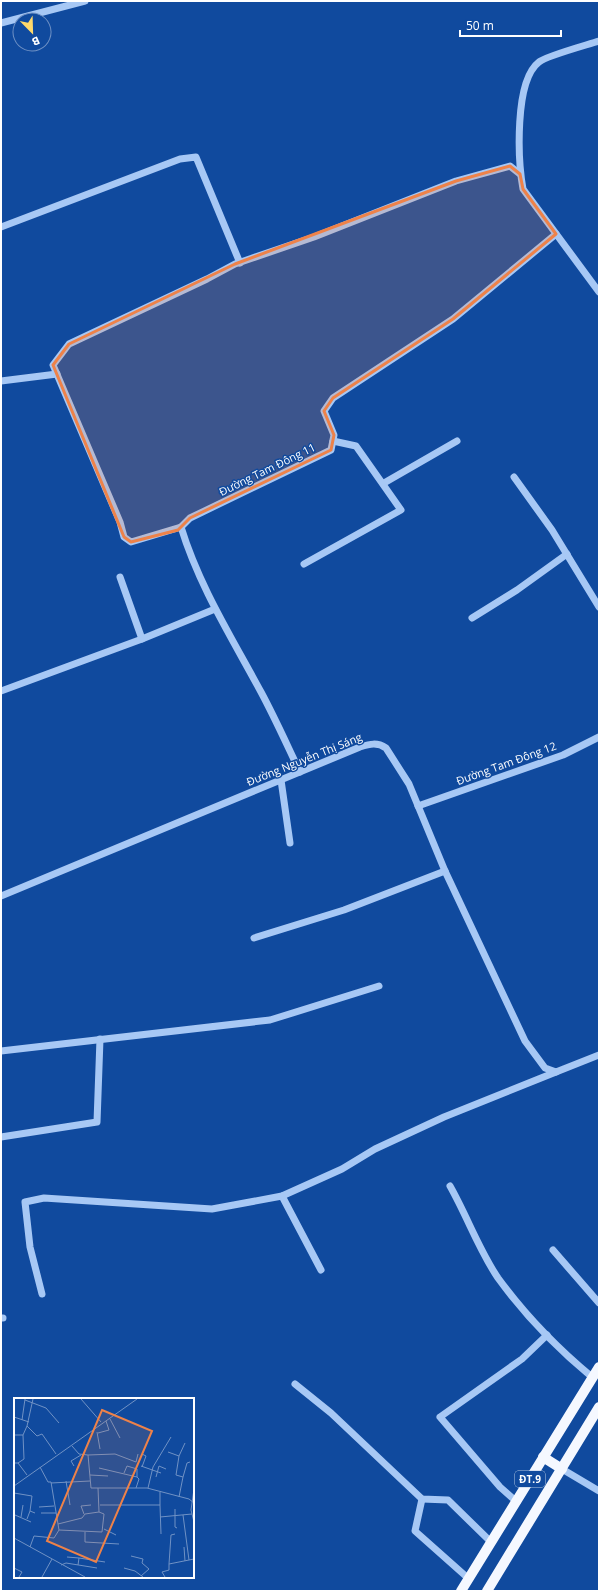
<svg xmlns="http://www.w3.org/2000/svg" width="600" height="1592" font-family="'Open Sans',sans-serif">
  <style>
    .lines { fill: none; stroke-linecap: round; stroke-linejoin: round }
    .minor { stroke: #a7c8f5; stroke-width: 7 }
    .major { stroke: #f5f8ff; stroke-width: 10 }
    .marked { fill: #ee8249; fill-opacity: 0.2; stroke: #ee8249; stroke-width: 3; stroke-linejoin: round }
    .labels { text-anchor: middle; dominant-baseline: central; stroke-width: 3; stroke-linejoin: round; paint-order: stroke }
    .shield { fill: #104a9e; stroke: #b7c9e2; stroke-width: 1 }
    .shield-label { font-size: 10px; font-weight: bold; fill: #fff }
    .street-label { font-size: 11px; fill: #fff; stroke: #104a9e }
    .inset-road { fill: none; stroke: #7092c5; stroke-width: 1 }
    .view { fill: #ee8249; fill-opacity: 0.15; stroke: #ee8249; stroke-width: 2 }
    .inset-edge { fill: none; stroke: #fff; stroke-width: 2 }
  </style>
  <rect width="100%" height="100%" fill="#104a9e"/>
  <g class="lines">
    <!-- minor -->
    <g class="minor">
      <path d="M1,23L85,1"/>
      <path d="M599,41C587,45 546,56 539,62C514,81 518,161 523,189L599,292"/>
      <path d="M1,227L180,159L196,157L240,263"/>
      <path d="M1,381L57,374"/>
      <path d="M514,477L552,530L599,607"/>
      <path d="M384,483L457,441"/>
      <path d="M181,527L131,542L124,537L120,522L53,365L69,344L207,279L235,264L314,237L456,181L510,166L520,174"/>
      <path d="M304,564L401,510L356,446L333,441"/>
      <path d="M120,577L142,639"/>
      <path d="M472,618L517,590L567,554"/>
      <path d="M1,691L142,639L215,609"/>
      <path d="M300,772C287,745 275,718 261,692C232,638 199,586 181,527L190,518L331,450L334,435L324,411L333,398L453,319L556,234"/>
      <path d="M281,780L290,843"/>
      <path d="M418,806L563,755L599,737"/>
      <path d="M1,896L360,747C370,744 377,742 386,748L409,784L445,871L525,1041L545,1068L556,1072L599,1055"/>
      <path d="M254,938L344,910L445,871"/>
      <path d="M1,1051L270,1020L379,986"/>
      <path d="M1,1137L97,1122L100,1039"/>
      <path d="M450,1186C467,1216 479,1250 498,1278C525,1315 557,1348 592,1377"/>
      <path d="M282,1196L321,1270"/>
      <path d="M553,1250L599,1303"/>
      <path d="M42,1294L30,1247L25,1202L44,1198L212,1209L282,1196L342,1169L375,1149L444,1117L556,1072"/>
      <path d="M1,1318H3"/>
      <path d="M295,1384L331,1413L422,1499L448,1500L491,1542"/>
      <path d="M562,1469L599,1491"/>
      <path d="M422,1499L415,1531L469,1579"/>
      <path d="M517,1502L500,1487L440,1417L522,1359L547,1335"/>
    </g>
    <!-- major -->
    <g class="major">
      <path d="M543,1457L562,1469"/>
      <path d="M461,1591L599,1367"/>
      <path d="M487,1591L599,1407"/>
    </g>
  </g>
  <!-- marked area -->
  <path class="marked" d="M510,166L520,174L523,189L556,234L453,319L333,398L324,411L334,435L331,450L190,518L178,530L131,542L124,537L53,365L69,344L235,264L456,181Z"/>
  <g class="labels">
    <!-- shield labels -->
    <rect class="shield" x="515" y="1471" width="30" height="16" rx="3"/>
    <g class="shield-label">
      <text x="530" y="1479">ĐT.9</text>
    </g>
    <!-- street labels -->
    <g class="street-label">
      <text transform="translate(267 469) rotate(-26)">Đường Tam Đông 11</text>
      <text transform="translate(304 759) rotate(-22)">Đường Nguyễn Thị Sáng</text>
      <text transform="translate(506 763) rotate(-20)">Đường Tam Đông 12</text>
    </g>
  </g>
  <!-- overview -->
  <g transform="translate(14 1398)">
    <rect width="180" height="180" fill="#104a9e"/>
    <path class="inset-road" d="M19,1L13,28L23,38L28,36L42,56M67,1L87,24M11,2L32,10L45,25M0,19L15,24M96,21L106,40M8,22L11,1M83,34L86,51M84,35L95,32L92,23M0,37H9L13,28M58,48L65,56L74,57L77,90H133L175,101L180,105M154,54L165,58L162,77L169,79L165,99M128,56L132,58L128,69M74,57L101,56L122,64L124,56M165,58L171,45M0,65H4L13,77M4,65L10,61L9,37M60,68L57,63L67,57M127,68L147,75M26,69L34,84H37M85,70L123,79L125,81L122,90M110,75L113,68L123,71V79M76,77L94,78M142,79L145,68L152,71M169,79L173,65L176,64M52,83L56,107M37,85L76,83M0,88L123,1M134,90L139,69L157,39M180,91L177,112L180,124M0,95L18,98L16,113M86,107H146V94M146,107L147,136M25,109L40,108M161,111V129L163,130M27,115H42M70,116L67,108L77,107M169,117L175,162M7,119L9,107M146,119L178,116M0,120L1,117L17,124M13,121L16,113L21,115M44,126L68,120L71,116L85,114L84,90M90,131L102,137M45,132L88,134L90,116L85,114M71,134V144L105,146M161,136L157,137L155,166L180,161M0,140L71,179M16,149L20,138L40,140L45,132L37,84M170,149L171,163M117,158L129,161L128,165L135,171L127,178M53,159L65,160M47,167L52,165L83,170M64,167L65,160L91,164M0,170L8,174L5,179M110,170L121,173L129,179M28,179L38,161M151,179L148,174L155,172V166"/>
    <path class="view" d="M88,12L138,33L82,164L33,143Z"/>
    <rect width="180" height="180" class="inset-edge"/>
  </g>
  <!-- border -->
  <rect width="600" height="1592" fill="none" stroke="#ffffff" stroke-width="4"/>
  <!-- north arrow -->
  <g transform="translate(32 32) rotate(157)"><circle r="19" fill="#104a9e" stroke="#7092c5"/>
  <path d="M0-3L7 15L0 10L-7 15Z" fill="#ffd96b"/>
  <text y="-6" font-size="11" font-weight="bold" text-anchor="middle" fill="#ffffff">B</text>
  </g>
  <!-- scale -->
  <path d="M460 30v6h101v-6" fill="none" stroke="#ffffff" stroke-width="2"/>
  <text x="466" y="30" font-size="12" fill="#ffffff" stroke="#104a9e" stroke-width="3" paint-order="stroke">50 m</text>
</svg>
